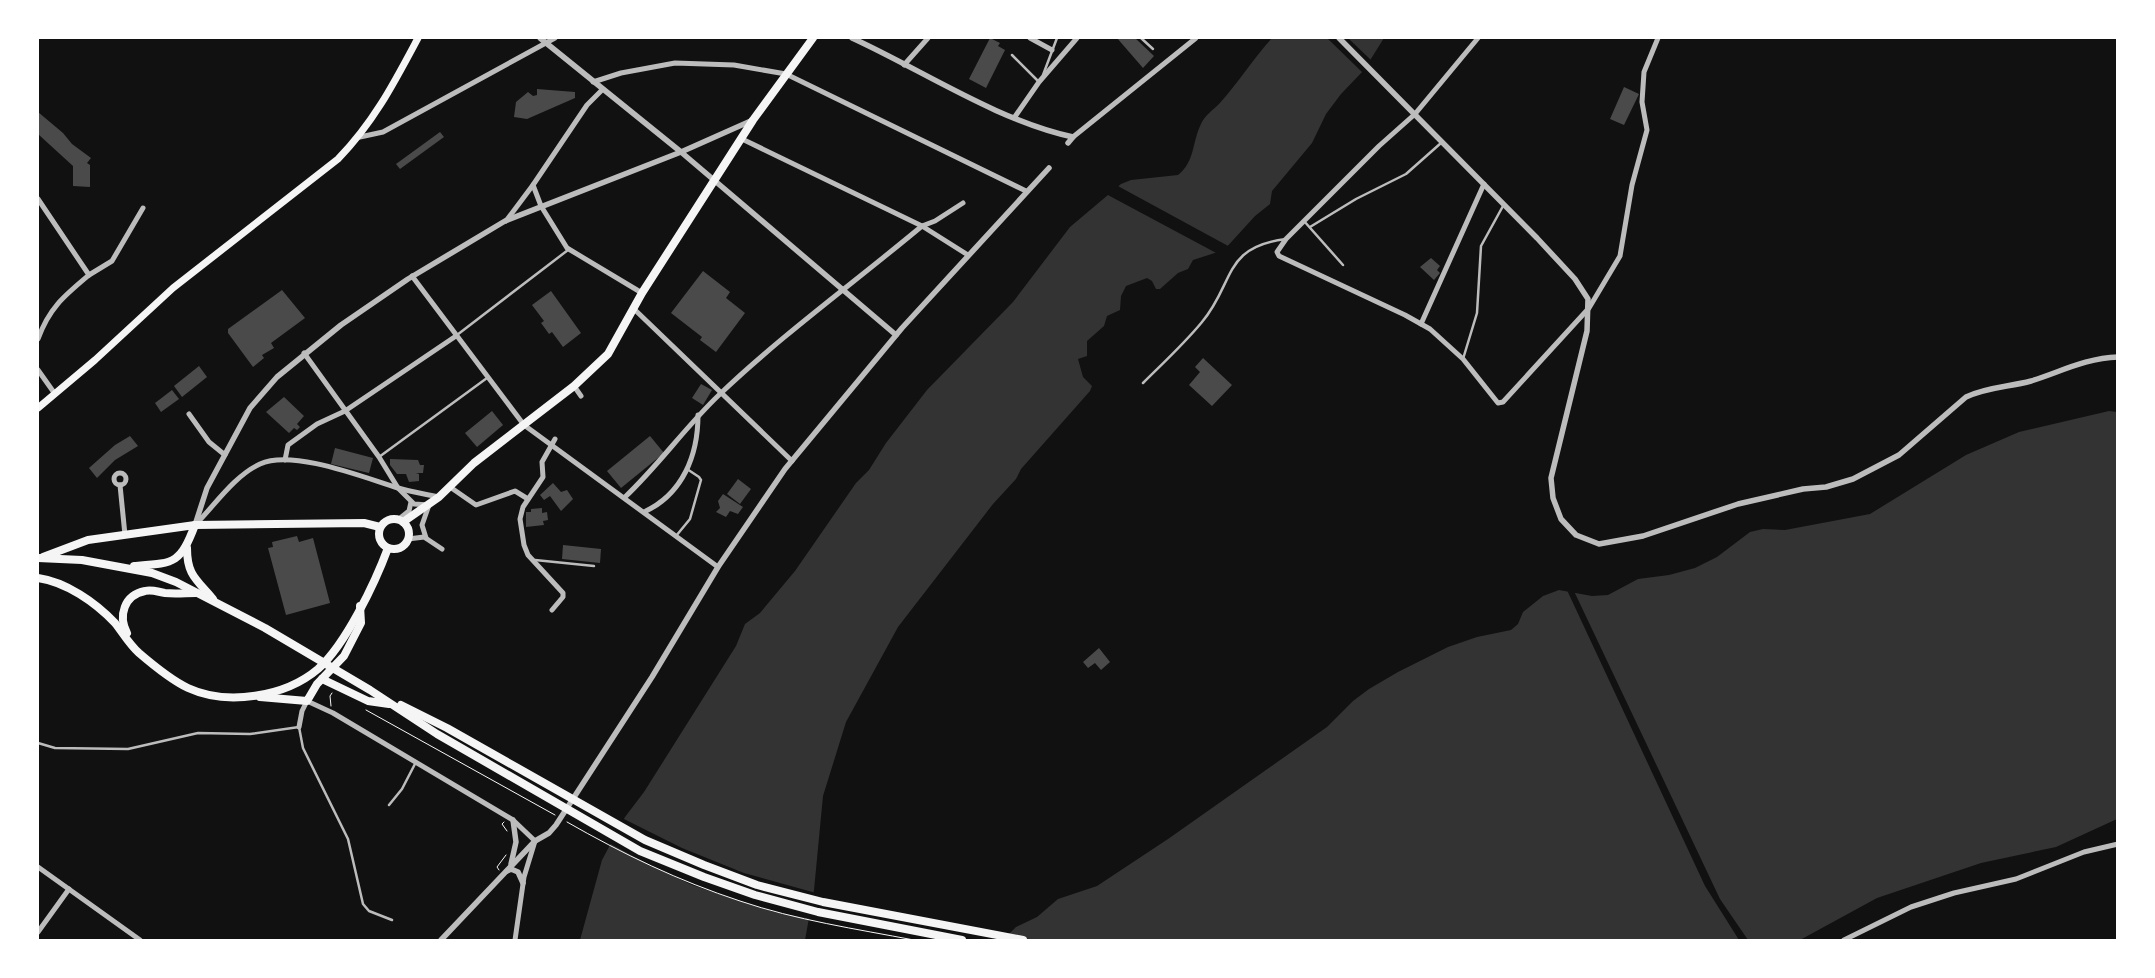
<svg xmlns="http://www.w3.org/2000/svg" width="2155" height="978" font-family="'PT Sans Narrow',sans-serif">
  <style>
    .water { fill: #333 }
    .pier { fill: #111 }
    .building { fill: #4a4a4a }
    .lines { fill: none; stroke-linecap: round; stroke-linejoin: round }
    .path { stroke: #f5f5f5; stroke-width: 1 }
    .service { stroke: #bcbcbc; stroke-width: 2.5 }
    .minor { stroke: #bcbcbc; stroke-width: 5 }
    .tertiary { stroke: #bcbcbc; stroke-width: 5.5 }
    .secondary { stroke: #f5f5f5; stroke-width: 7 }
    .primary { stroke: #f5f5f5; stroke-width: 8 }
  </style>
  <rect width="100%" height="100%" fill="#111"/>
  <!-- water -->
  <g class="water">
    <path d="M1272,38H1384L1364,70L1341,94L1326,114L1312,143L1272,191L1270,204L1255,216L1224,250L1193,260L1188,269L1178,273L1160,289H1156L1152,281L1147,278L1126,286L1121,296L1120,310L1107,316L1104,326L1087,341V356L1078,359L1083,377L1092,386L1090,391L1021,469L1016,479L993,504L898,627L846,722L823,796L814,890L805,940H580L602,860L625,817L644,792L736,646L745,624L760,613L795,571L856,483L869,470L886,443L927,390L1013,302L1070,227L1121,184L1131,180L1178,175C1195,162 1192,142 1201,124C1205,115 1213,110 1219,104C1238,83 1253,59 1272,38Z"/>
    <path d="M2109,411L2117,412V819L2056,847L1981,863L1877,898L1800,940H1003L1016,927L1037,917L1058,899L1097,886L1168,839L1327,727L1353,701L1369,689L1398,672L1448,647L1477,637L1511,630L1518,624L1523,612L1543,596L1559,590L1592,596L1608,595L1638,579L1669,575L1695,568L1717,557L1750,532L1763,529L1785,530L1870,514L1966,455L2019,432Z"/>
  </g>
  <!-- pier -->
  <g class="pier">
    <path d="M1327,38H1348L1372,61L1366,71L1364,74Z"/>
    <path d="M1116,185L1230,247L1220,255L1106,194Z"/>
    <path d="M1566,588L1573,589L1720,899L1748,940H1739L1705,886Z"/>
    <path d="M622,818L682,848L744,873L816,893L811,919L774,912L692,885L638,859L609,843Z"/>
  </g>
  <!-- building -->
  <g class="building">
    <path d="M990,38L1000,43L998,46L1005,50L986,88L969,79Z"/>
    <path d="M1117,38H1135L1154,56L1143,68Z"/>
    <path d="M1624,87L1639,94L1624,125L1610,119Z"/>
    <path d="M537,89L575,92V98L527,119L514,117L516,102L528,92L533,96L537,95Z"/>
    <path d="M38,112L63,133L72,144L91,158L87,163L90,165V187L73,186V166L38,134Z"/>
    <path d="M440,132L444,137L400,169L396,164Z"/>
    <path d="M1431,258L1440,266L1437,270L1440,273L1434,280L1420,267Z"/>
    <path d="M703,271L730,292L726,298L745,313L716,352L700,340L702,337L671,313Z"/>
    <path d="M282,290L305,318L271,343L274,348L262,355L264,358L253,367L228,333V329Z"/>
    <path d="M551,291L581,333L563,347L552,332L549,334L544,327L541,323L544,321L532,305Z"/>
    <path d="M1203,358L1232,385L1212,406L1189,385L1200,372L1195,367Z"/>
    <path d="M199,366L207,377L182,397L174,386Z"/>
    <path d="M701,384L712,390L703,405L692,398Z"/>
    <path d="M172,390L179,399L161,412L155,403Z"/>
    <path d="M284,397L304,416L297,424L300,427L297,430L294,428L289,433L266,412Z"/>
    <path d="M492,411L503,425L477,447L465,433Z"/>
    <path d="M130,436L138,446L115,460L97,478L89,468L115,445Z"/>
    <path d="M650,436L664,453L621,488L607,471Z"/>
    <path d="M335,448L373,458L369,473L331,464Z"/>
    <path d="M390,459L418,460L420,465H424L423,473H416L419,474V481L409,482L406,474H397L390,465Z"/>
    <path d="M738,479L751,489L740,504L727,494Z"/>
    <path d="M553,483L561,492L567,490L573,499L561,511L550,496L544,500L540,495Z"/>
    <path d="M723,494L743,507L738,514L730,511L726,517L716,512L720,508L718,501Z"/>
    <path d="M542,508V513L547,512L548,520L543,521L544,525L526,527V512H531V509Z"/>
    <path d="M297,536L299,542L313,538L330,603L286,615L268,548L273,547L272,542Z"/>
    <path d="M563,545L601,549L600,563L562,559Z"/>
    <path d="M1099,648L1110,662L1101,670L1095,663L1088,668L1083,662Z"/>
  </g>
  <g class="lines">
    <!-- path -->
    <g class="path">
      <path d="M331,706L330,696L332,693"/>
      <path d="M366,710L555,815"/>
      <path d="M504,822L502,824L507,831"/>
      <path d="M567,822C623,854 679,881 740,901C796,920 856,929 914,940"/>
      <path d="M499,870L497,867L506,855"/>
    </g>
    <!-- service -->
    <g class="service">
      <path d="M1141,38L1153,49"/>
      <path d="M1012,55L1039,82"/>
      <path d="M1043,75L1057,38"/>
      <path d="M1304,221L1343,265"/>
      <path d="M1310,227L1356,199L1406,174L1441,143"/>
      <path d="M457,335L568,250"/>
      <path d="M1463,359L1477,313L1481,246L1503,206"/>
      <path d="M1143,383C1163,363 1184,344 1202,322C1235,283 1222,247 1286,239"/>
      <path d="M379,457L487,378"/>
      <path d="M676,536L690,519L701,480L699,477L687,469"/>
      <path d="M535,560L594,566"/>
      <path d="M38,743L55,748L128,749L198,733L250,734L299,727L303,748L348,839L363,904L369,911L392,920"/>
      <path d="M389,805L402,789L416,762"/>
    </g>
    <!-- minor -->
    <g class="minor">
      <path d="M1030,38L1052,50"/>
      <path d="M1478,38L1415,114L1379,146L1286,239L1277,252L1279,256L1405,315L1430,329L1463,359L1498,403L1503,402L1589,308L1620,256L1632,185L1647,130L1642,102L1644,72L1658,38"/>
      <path d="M904,65L928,38"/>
      <path d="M593,82L621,73L675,63L734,65L786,74L1026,191"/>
      <path d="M602,90L587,105L533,185L541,206L567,248L642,293"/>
      <path d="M1014,118L1039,82L1077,38"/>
      <path d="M360,137L383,132L555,38"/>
      <path d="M1073,137L1196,38"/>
      <path d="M742,139L922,226L968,255"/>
      <path d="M38,199L89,275C64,296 49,308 38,339"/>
      <path d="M506,221L533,185"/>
      <path d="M89,275L112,261L143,208"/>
      <path d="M412,276L524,425L718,567"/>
      <path d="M633,308L792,461"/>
      <path d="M1421,324L1484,184"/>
      <path d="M304,353L379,457L398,488L414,504L429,505L422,525L426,538"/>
      <path d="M38,370L55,394"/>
      <path d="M574,386L581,396"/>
      <path d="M189,414L209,442L225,455"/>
      <path d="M285,460L288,445L317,424L345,411L456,336"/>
      <circle cx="120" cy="479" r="6"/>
      <path d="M120,485L125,535"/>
      <path d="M450,487L476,505L515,491L528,499"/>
      <path d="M625,497C659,465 686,426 720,394C783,334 855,282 922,226L935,221L963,203"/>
      <path d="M644,512C683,494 698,455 698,415"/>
      <path d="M399,519L409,511L411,502"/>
      <path d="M196,524C215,505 234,476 260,464C293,449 365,478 398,488C411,492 426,494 439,497"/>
      <path d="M408,539L424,537L442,549"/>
      <path d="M552,610L563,597V593L528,555L524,545L520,519L523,507L543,477L542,462L555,439"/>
      <path d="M299,727L302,711L307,701L333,713L513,820L535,841L524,877L515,940"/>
      <path d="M38,867L140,940"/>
      <path d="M38,932L69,889"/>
      <path d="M1844,940L1911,907L1954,893L2016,879L2084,852L2118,844"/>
    </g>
    <!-- tertiary -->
    <g class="tertiary">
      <path d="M540,38L681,152L896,335"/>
      <path d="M852,38C922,70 998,121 1073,137L1068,143"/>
      <path d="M1339,38L1537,238L1575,279L1588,299L1587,331L1551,478L1553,498L1561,519L1576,535L1599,544L1643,536L1738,504L1803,489L1826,487L1853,479L1899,455L1966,397C1987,387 2009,387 2031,381C2060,372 2086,358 2118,357"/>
      <path d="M195,525L207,488L250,408L277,377L341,325L408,279L505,221L681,152L753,120"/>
      <path d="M511,864L516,842L513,820"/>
      <path d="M507,871L511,869L518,872L523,883"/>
      <path d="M441,940L535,841L549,833L556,825L652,677L718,567L785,469L902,328L1049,168"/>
    </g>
    <!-- secondary -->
    <path class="secondary" d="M38,408L95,360L173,288L338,159C374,122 394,83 418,38"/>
    <!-- primary -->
    <g class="primary">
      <circle cx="394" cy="534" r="15"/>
      <path d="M403,522L439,497L474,463L574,386L608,354L642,293L753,120L813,38"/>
      <path d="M187,548C187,575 196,579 213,599"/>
      <path d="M43,557L88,540L195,525L364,523L380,527"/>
      <path d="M38,558L82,560L152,573L176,582L265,628L370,690L437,734L640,851L704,877L755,895L818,912L962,940"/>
      <path d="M134,566C175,563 180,564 195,525"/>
      <path d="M38,578C66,582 95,602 115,623C123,633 129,644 139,653C153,665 171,680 188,688C227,706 285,697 318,669C346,644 375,583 388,548"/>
      <path d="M127,633C118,616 124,595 145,591C152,589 158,592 165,593C175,594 186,593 196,593"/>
      <path d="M322,679L368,701L389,704"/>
      <path d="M260,697L307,701L317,684L344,656L361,623L360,606"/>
      <path d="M401,705L447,728L645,840L704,865L757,885L823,902L1023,940"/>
    </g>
  </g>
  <!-- border -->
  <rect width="2155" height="978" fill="none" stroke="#ffffff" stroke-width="78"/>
</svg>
